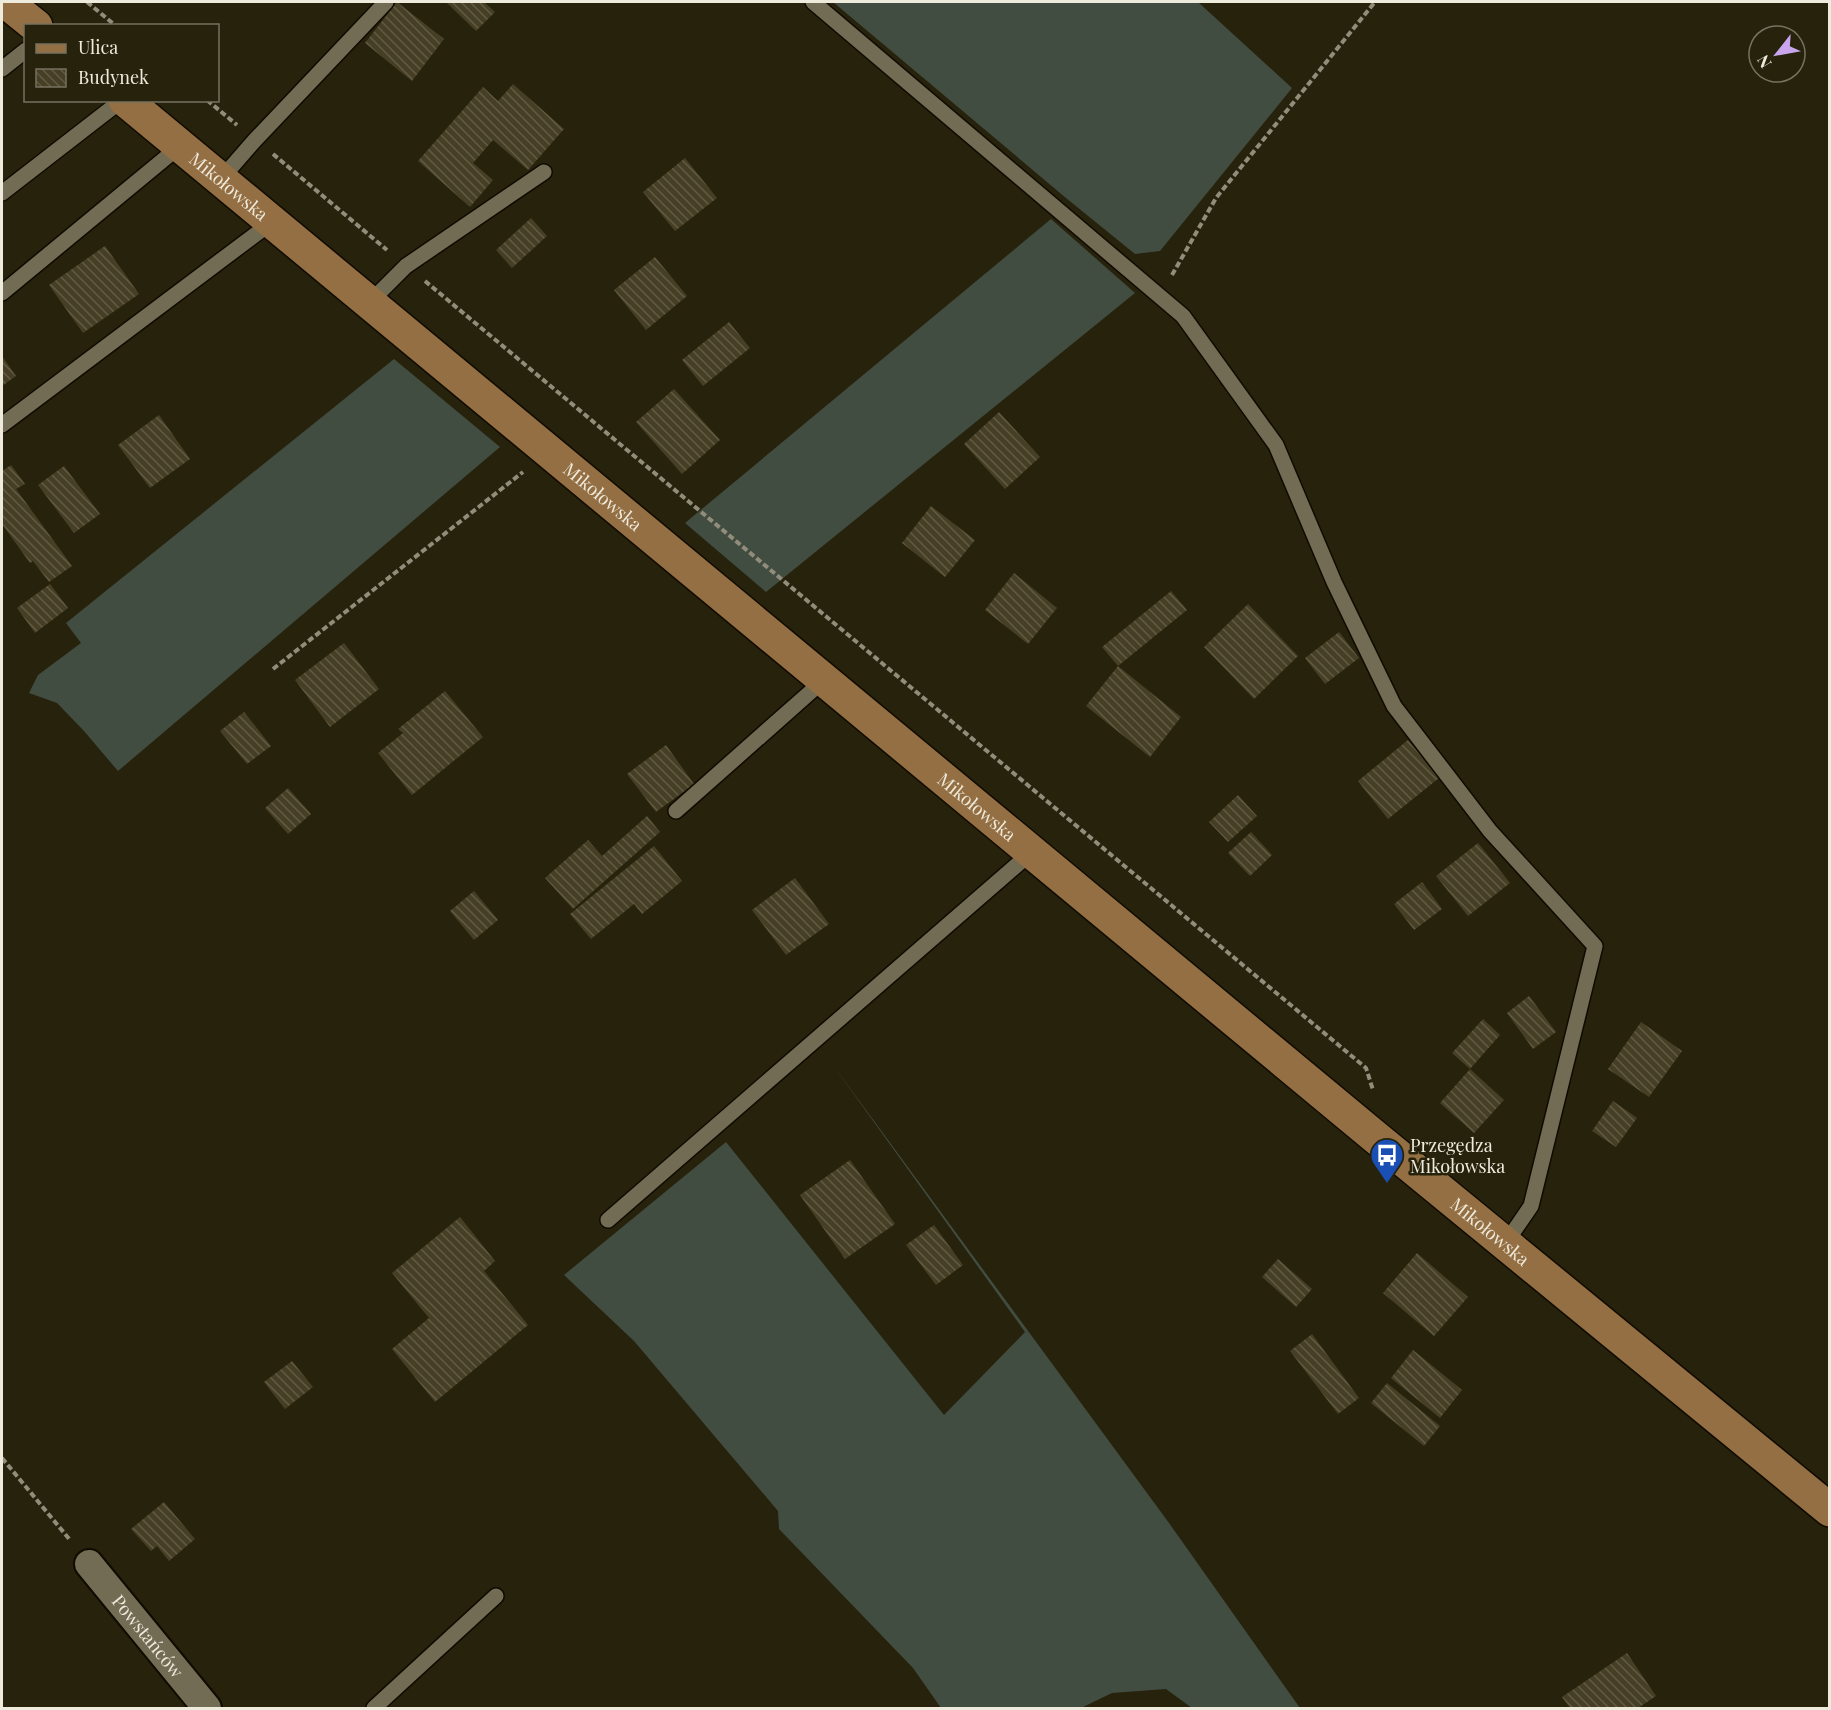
<svg xmlns="http://www.w3.org/2000/svg" width="1831" height="1710" font-family="'Playfair Display',serif">
  <style>
    .grass { fill: #424d41 }
    .building { fill: url(#building-back-hatch) }
    .lines { fill: none; stroke-linecap: round; stroke-linejoin: round }
    .service-casing { stroke: #100b00; stroke-width: 18 }
    .minor-casing { stroke: #100b00; stroke-width: 32 }
    .secondary-casing { stroke: #100b00; stroke-width: 36 }
    .path { stroke: #928d7b; stroke-width: 4; stroke-dasharray: 6 3; stroke-linecap: butt }
    .service { stroke: #736c54; stroke-width: 15 }
    .minor { stroke: #736c54; stroke-width: 28 }
    .secondary { stroke: #946f43; stroke-width: 33 }
    .labels { text-anchor: middle; dominant-baseline: central; stroke-width: 5; stroke-linejoin: round; paint-order: stroke }
    .street-label { font-size: 18px; fill: #eeeadc; stroke: #27220c }
    .poi-label { font-size: 18px; fill: #eeeadc; stroke: #27220c; text-anchor: start }
  </style>
  <defs>
    <pattern id="building-back-hatch" width="6" height="6" patternUnits="userSpaceOnUse" patternTransform="scale(1.5)"><rect width="6" height="6" fill="#463f25"/><path d="M-1 5l2 2M0 0l6 6M5-1l2 2" fill="none" stroke="#615b44"/></pattern>
  </defs>
  <rect width="100%" height="100%" fill="#27220c"/>
  <!-- grass -->
  <g class="grass">
    <path d="M833,2H1198L1292,88L1160,251L1135,254L1066,198Z"/>
    <path d="M1051,219L1135,293L766,592L685,523Z"/>
    <path d="M394,359L500,447L118,771L84,731L57,703L29,693L38,675L81,643L66,623Z"/>
    <path d="M830,1061L1169,1523L1300,1708H1192L1166,1689L1112,1693L1081,1708H941L913,1668L779,1529L778,1511L634,1341L564,1275L726,1142L944,1415L1025,1332Z"/>
  </g>
  <!-- building -->
  <g class="building">
    <path d="M397,2L444,39L412,81L365,43Z"/>
    <path d="M449,2H484L495,12L476,31L447,3Z"/>
    <path d="M513,84L564,129L528,170L493,140L473,163L493,180L470,207L418,161L483,87L498,101Z"/>
    <path d="M685,158L717,198L675,231L643,192Z"/>
    <path d="M531,218L547,236L512,268L496,250Z"/>
    <path d="M105,246L139,294L83,333L49,285Z"/>
    <path d="M655,257L687,296L646,330L614,290Z"/>
    <path d="M729,322L750,348L703,386L682,360Z"/>
    <path d="M2,356L16,376L2,386Z"/>
    <path d="M674,389L720,440L682,474L636,422Z"/>
    <path d="M999,412L1040,457L1005,489L964,444Z"/>
    <path d="M159,415L190,459L150,488L118,445Z"/>
    <path d="M11,465L25,484L16,489L72,566L49,582L33,561L30,563L2,524V471Z"/>
    <path d="M64,466L100,514L74,533L38,485Z"/>
    <path d="M931,506L975,540L945,577L902,543Z"/>
    <path d="M1014,573L1057,608L1028,644L985,610Z"/>
    <path d="M50,584L68,608L35,633L17,608Z"/>
    <path d="M1171,591L1187,610L1118,666L1102,647Z"/>
    <path d="M1248,604L1298,656L1254,699L1204,647Z"/>
    <path d="M1339,632L1359,658L1325,684L1305,658Z"/>
    <path d="M344,643L379,689L330,727L295,680Z"/>
    <path d="M1118,666L1181,717L1150,757L1086,706Z"/>
    <path d="M445,691L483,737L412,795L378,753L403,733L398,729Z"/>
    <path d="M244,712L271,746L247,764L220,731Z"/>
    <path d="M1408,740L1439,778L1388,819L1358,781Z"/>
    <path d="M666,745L694,784L656,812L627,774Z"/>
    <path d="M288,788L311,814L288,834L265,808Z"/>
    <path d="M1238,795L1257,816L1228,842L1209,822Z"/>
    <path d="M647,816L660,832L573,909L545,878L588,840L602,856Z"/>
    <path d="M1251,832L1272,855L1250,876L1228,853Z"/>
    <path d="M1478,843L1510,883L1468,916L1436,876Z"/>
    <path d="M654,846L682,881L642,914L634,904L591,939L570,914Z"/>
    <path d="M795,878L829,924L786,955L752,910Z"/>
    <path d="M1422,882L1442,909L1414,930L1394,904Z"/>
    <path d="M474,891L498,920L474,940L450,911Z"/>
    <path d="M1529,996L1556,1032L1533,1049L1507,1013Z"/>
    <path d="M1483,1019L1500,1035L1470,1069L1452,1053Z"/>
    <path d="M1641,1022L1682,1051L1649,1097L1608,1069Z"/>
    <path d="M1470,1069L1504,1100L1474,1133L1440,1103Z"/>
    <path d="M1613,1101L1637,1118L1616,1147L1592,1131Z"/>
    <path d="M850,1160L895,1224L845,1259L800,1195Z"/>
    <path d="M460,1217L495,1261L484,1271L528,1325L435,1402L392,1349L429,1318L392,1273Z"/>
    <path d="M934,1225L963,1265L936,1285L906,1245Z"/>
    <path d="M1417,1253L1468,1297L1434,1336L1383,1293Z"/>
    <path d="M1278,1259L1312,1289L1296,1307L1262,1277Z"/>
    <path d="M1312,1334L1359,1398L1338,1414L1290,1351Z"/>
    <path d="M1413,1350L1462,1390L1440,1418L1391,1378Z"/>
    <path d="M292,1361L313,1387L285,1409L264,1382Z"/>
    <path d="M1387,1383L1440,1426L1424,1446L1371,1403Z"/>
    <path d="M164,1502L195,1539L169,1561L157,1546L151,1551L131,1529Z"/>
    <path d="M1627,1653L1656,1696L1638,1708H1570L1562,1697Z"/>
  </g>
  <g class="lines">
    <defs>
      <g id="service">
        <path d="M813,2L1183,316L1276,445L1334,582L1394,706L1490,831L1595,946L1531,1206L1505,1244"/>
        <path d="M2,69L26,50"/>
        <path d="M221,179L255,140L386,2"/>
        <path d="M2,193L122,100"/>
        <path d="M2,293L180,146"/>
        <path d="M370,302L406,266L544,172"/>
        <path d="M2,425L272,222"/>
        <path d="M676,811L824,680"/>
        <path d="M608,1220L1033,851"/>
        <path d="M374,1708L496,1596"/>
      </g>
      <g id="minor">
        <path id="s1" d="M89,1564L207,1708"/>
      </g>
      <g id="secondary">
        <path d="M6,2L36,26"/>
        <path id="s2" d="M125,100L1374,1136L1830,1510"/>
      </g>
    </defs>
    <!-- service casing -->
    <use href="#service" class="service-casing"/>
    <!-- minor casing -->
    <use href="#minor" class="minor-casing"/>
    <!-- secondary casing -->
    <use href="#secondary" class="secondary-casing"/>
    <!-- path -->
    <g class="path">
      <path d="M87,2L116,26"/>
      <path d="M207,100L237,125"/>
      <path d="M273,154L387,250"/>
      <path d="M1172,275L1216,198L1375,2"/>
      <path d="M425,281L1366,1068L1373,1090"/>
      <path d="M273,669L523,472"/>
      <path d="M2,1458L70,1540"/>
    </g>
    <!-- service -->
    <use href="#service" class="service"/>
    <!-- minor -->
    <use href="#minor" class="minor"/>
    <!-- secondary -->
    <use href="#secondary" class="secondary"/>
  </g>
  <!-- icons -->
  <defs>
    <symbol id="bus-pin" viewBox="-11 -11 22 30"><path d="M0 17L-7.5 6A9.5 9.5 0 1 1 7.5 6Z" fill="#1a4fb4" stroke="#27220c"/><path d="M-5-6H5V4H4V6H2V4H-2V6H-4V4H-5ZM-3.5-4V0h7V-4ZM-3.5 1.2v1.5H-2V1.2ZM2 1.2v1.5H3.5V1.2Z" fill="#fff"/></symbol>
  </defs>
  <g fill-rule="evenodd">
    <use href="#bus-pin" x="1368" y="1136" width="38" height="52"/>
  </g>
  <g class="labels">
    <!-- street labels -->
    <g class="street-label">
      <text stroke="none"><textPath href="#s2" startOffset="135">Mikołowska</textPath></text>
      <text stroke="none"><textPath href="#s2" startOffset="621">Mikołowska</textPath></text>
      <text stroke="none"><textPath href="#s2" startOffset="1107">Mikołowska</textPath></text>
      <text stroke="none"><textPath href="#s2" startOffset="1773">Mikołowska</textPath></text>
      <text stroke="none"><textPath href="#s1" startOffset="93">Powstańców</textPath></text>
    </g>
    <!-- poi labels -->
    <g class="poi-label">
      <text x="1410" y="1145">Przegędza<tspan x="1410" dy="21">Mikołowska</tspan></text>
    </g>
  </g>
  <!-- border -->
  <rect width="1831" height="1710" fill="none" stroke="#eeeadc" stroke-width="6"/>
  <!-- legend -->
  <rect x="24" y="24" width="195" height="78" fill="#27220c" stroke="#77725f" stroke-width="1.5"/>
  <rect x="36" y="44" width="30" height="9" fill="#946f43" stroke="#77725f" stroke-width="1.5"/>
  <text x="78" y="54" font-size="18" fill="#eeeadc">Ulica</text>
  <rect x="36" y="69" width="30" height="18" fill="url(#building-back-hatch)" stroke="#77725f" stroke-width="1.5"/>
  <text x="78" y="84" font-size="18" fill="#eeeadc">Budynek</text>
  <!-- north arrow -->
  <g transform="translate(1777 54) rotate(239)"><circle r="28" fill="#27220c" stroke="#77725f" stroke-width="1.5"/>
  <path d="M0-4.5L10 22L0 15L-10 22Z" fill="#c9a5ee"/>
  <text y="-9" font-size="16" font-weight="bold" text-anchor="middle" fill="#eeeadc">N</text>
  </g>
</svg>
